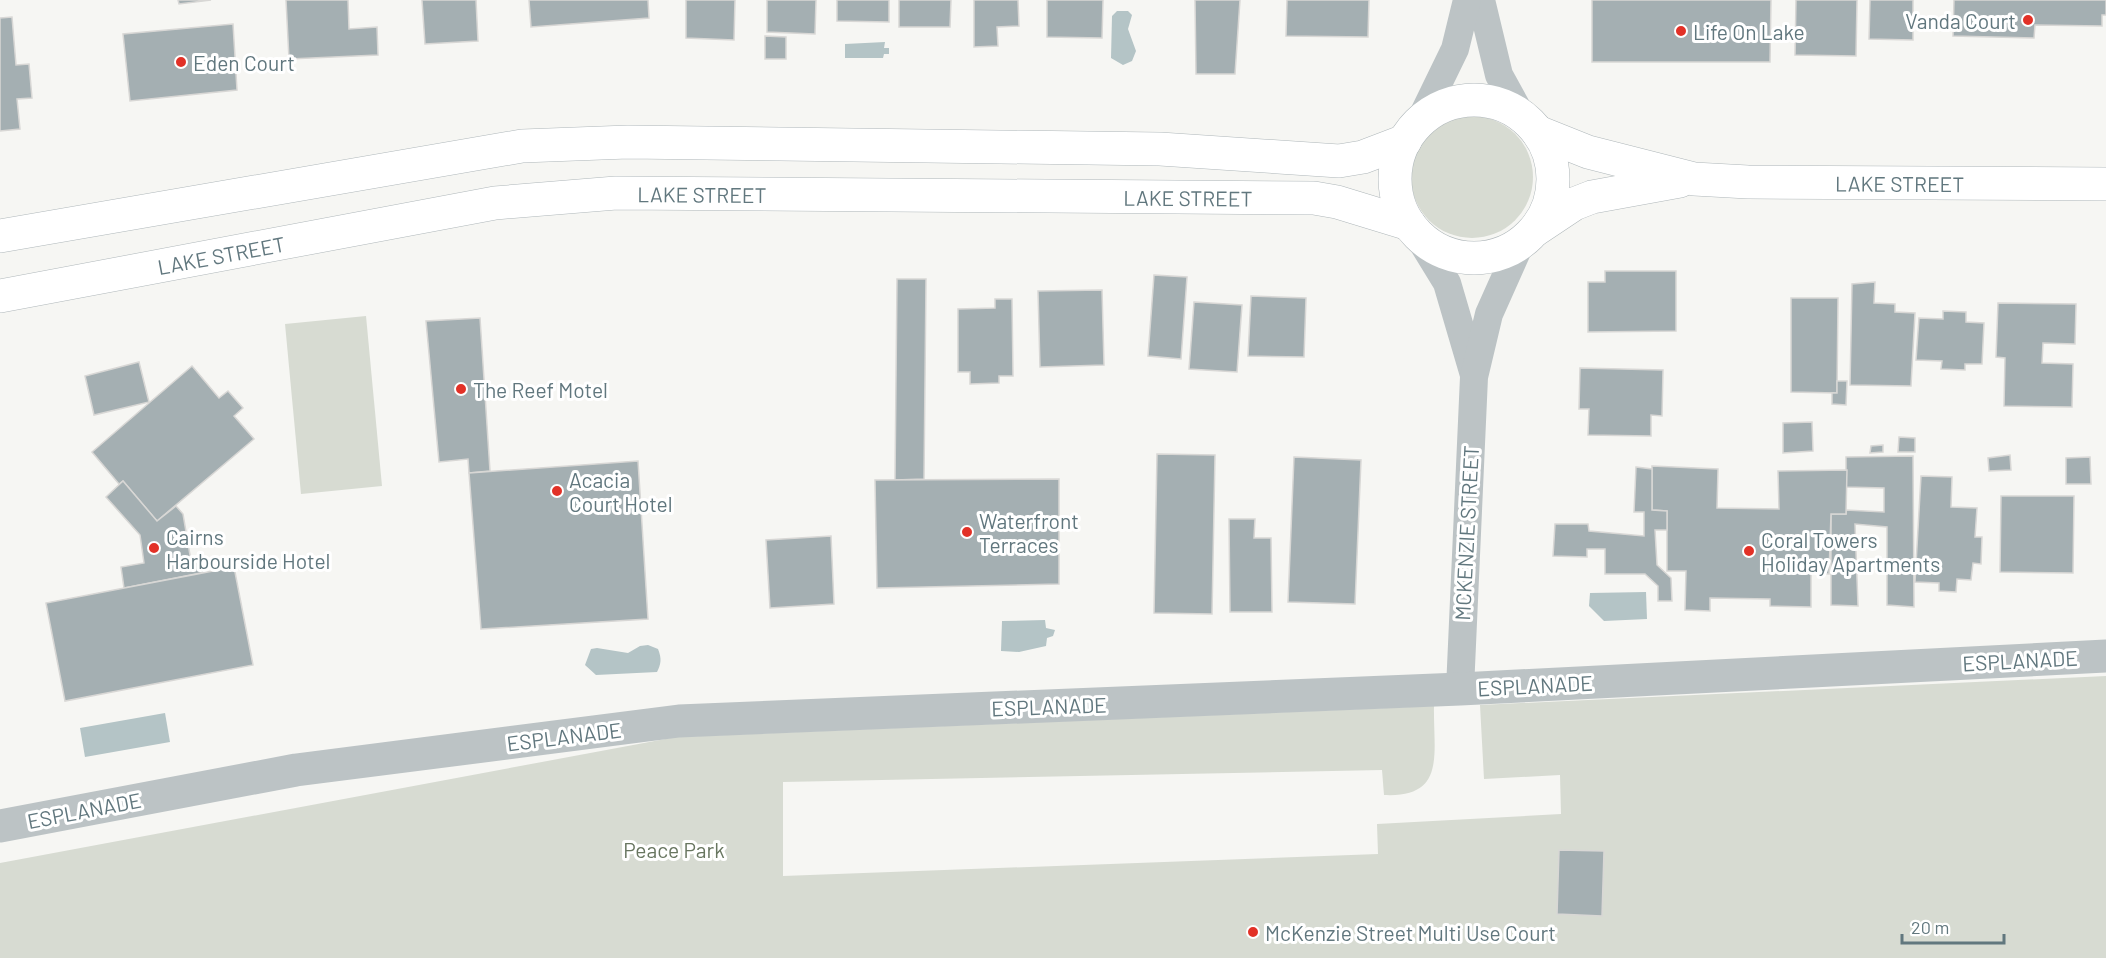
<svg xmlns="http://www.w3.org/2000/svg" width="2106" height="958" font-family="Barlow,sans-serif">
  <style>
    .green { fill: #d7dbd2; fill-rule: evenodd }
    .water { fill: #b4c4c6 }
    .building { fill: #a4afb2; stroke: #d8d7d5; stroke-width: 1.5 }
    .lines { fill: none; stroke-linecap: round; stroke-linejoin: round }
    .secondary-casing { stroke: #afb7ba; stroke-width: 34 }
    .minor { stroke: #bcc3c5; stroke-width: 28 }
    .tertiary { stroke: #bcc3c5; stroke-width: 33 }
    .secondary { stroke: #fff; stroke-width: 33 }
    .poi-dot { fill: #e23127; stroke: #fff; stroke-width: 2 }
    .labels { text-anchor: middle; dominant-baseline: central; stroke-width: 6; stroke-linejoin: round; paint-order: stroke }
    .poi-label { font-size: 21px; fill: #61777e; stroke: #fff; text-anchor: start }
    .street-label { font-size: 21px; fill: #61777e; stroke: #fff }
    .park-label { font-size: 21px; fill: #687660; stroke: #fff }
  </style>
  <rect width="100%" height="100%" fill="#f6f6f3"/>
  <!-- green -->
  <g class="green">
    <circle cx="1472" cy="177" r="61"/>
    <path d="M366,316L382,486L301,494L285,324Z"/>
    <path d="M2106,676V958H0V863L676,737L1434,706C1433,753 1447,798 1384,795L1382,770L783,782V876L1378,854L1377,824L1561,814L1560,775L1484,779L1480,705ZM1560,850L1604,851L1602,915L1557,914Z"/>
  </g>
  <!-- water -->
  <g class="water">
    <path d="M1117,11H1128L1132,15L1128,29L1136,51L1132,61L1123,65L1111,58L1112,16Z"/>
    <path d="M885,42L884,48H889V54H884L883,58H845V44Z"/>
    <path d="M1646,592L1647,619L1604,621L1589,606L1590,593Z"/>
    <path d="M1045,620L1046,628L1055,630L1053,636L1047,638L1046,646L1019,652L1001,651L1002,621Z"/>
    <path d="M648,645L658,649C662,659 661,664 657,672L596,675L585,665L591,649L597,648L628,653L640,646Z"/>
    <path d="M165,713L170,742L85,757L80,728Z"/>
  </g>
  <!-- building -->
  <g class="building">
    <path d="M178,0H211L179,4Z"/>
    <path d="M286,0H348L349,29L377,27L378,55L289,59Z"/>
    <path d="M422,0H476L478,41L425,44Z"/>
    <path d="M529,0H648L649,18L531,27Z"/>
    <path d="M686,0H735L734,40L686,38Z"/>
    <path d="M767,0H816L815,34L767,32Z"/>
    <path d="M837,0H889V22L837,21Z"/>
    <path d="M899,0H951L950,27H899Z"/>
    <path d="M974,0H1018L1019,26L997,27L998,46L974,47Z"/>
    <path d="M1047,0H1103L1102,38L1047,37Z"/>
    <path d="M1195,0H1240L1235,74H1196Z"/>
    <path d="M1287,0H1369L1368,37L1286,36Z"/>
    <path d="M1592,0H1771L1770,62H1592Z"/>
    <path d="M1796,0H1857L1856,56L1795,55Z"/>
    <path d="M1870,0H1913V40L1869,39Z"/>
    <path d="M1954,0H2106V15H2102V26L2035,25L2034,38L1953,36Z"/>
    <path d="M12,17L16,65L29,64L32,98L17,99L20,129L0,131V18Z"/>
    <path d="M233,24L237,90L130,101L123,34Z"/>
    <path d="M765,36L786,37V59H765Z"/>
    <path d="M1605,271H1676V331L1588,332V282H1605Z"/>
    <path d="M1154,275L1187,277L1181,359L1148,356Z"/>
    <path d="M897,279H926L924,479L895,480Z"/>
    <path d="M1875,282L1874,303L1895,304V312L1915,313L1911,386L1850,385L1852,284Z"/>
    <path d="M1102,290L1104,365L1040,367L1038,291Z"/>
    <path d="M1251,296L1306,298L1304,357L1248,356Z"/>
    <path d="M1791,298H1838L1837,393L1791,392Z"/>
    <path d="M995,299H1012L1013,376H999V383L970,384V372H958V309L995,308Z"/>
    <path d="M1194,302L1242,305L1237,372L1189,369Z"/>
    <path d="M1998,303L2076,304L2075,344L2043,343L2042,363L2073,364L2072,407L2004,406L2005,358L1996,357Z"/>
    <path d="M1943,311L1966,312V322L1984,323L1982,364H1965V370L1941,369L1942,361L1916,360L1919,318L1943,319Z"/>
    <path d="M480,318L490,471L469,473L468,459L439,462L426,321Z"/>
    <path d="M139,362L149,402L94,415L85,376Z"/>
    <path d="M192,366L219,398L228,391L243,408L234,416L254,439L157,521L123,481L119,484L92,452Z"/>
    <path d="M1580,368L1663,370L1662,416L1651,415V436L1588,435L1589,409H1579Z"/>
    <path d="M1837,381H1847L1846,405L1832,404V393H1837Z"/>
    <path d="M1812,422L1813,451L1783,453V423Z"/>
    <path d="M1899,437L1915,438V452H1898Z"/>
    <path d="M1883,445V452L1870,453L1871,446Z"/>
    <path d="M1157,454L1215,455L1212,614L1154,613Z"/>
    <path d="M2010,455L2011,470L1989,471L1988,458Z"/>
    <path d="M1913,456L1914,607L1887,605V527L1855,524L1858,606L1831,605V514H1846V510L1884,512V488L1846,487V457Z"/>
    <path d="M1294,457L1361,460L1355,604L1288,602Z"/>
    <path d="M2090,457L2091,484H2066V458Z"/>
    <path d="M638,461L648,619L481,629L469,473Z"/>
    <path d="M1652,466L1718,469L1717,508L1779,509L1778,471L1847,470L1846,514H1831L1829,574L1811,573V607L1770,606V599L1710,598V611L1685,610L1686,571H1667V511L1652,510Z"/>
    <path d="M1636,467L1652,469V510L1667,511V530H1655L1657,565L1671,578L1672,601H1658V586L1645,574H1605V549H1587V557L1553,556L1555,524H1588L1589,531L1644,536V512H1634Z"/>
    <path d="M1921,476L1952,477L1951,507L1977,508L1975,537H1982L1981,564L1973,563L1971,580L1957,579L1956,592L1939,591V583L1915,582Z"/>
    <path d="M1059,479V584L877,588L875,480Z"/>
    <path d="M123,481L157,521L176,506L183,514L191,561L204,559L206,572L124,588L121,567L144,563L140,535L106,497Z"/>
    <path d="M2001,496H2074L2073,573L2000,572Z"/>
    <path d="M1229,519H1255L1254,538H1271L1272,612H1230Z"/>
    <path d="M831,536L834,604L770,608L766,540Z"/>
    <path d="M234,567L253,665L65,701L46,603Z"/>
    <path d="M1559,850L1604,851L1602,916L1557,914Z"/>
  </g>
  <g class="lines">
    <defs>
      <g id="secondary">
        <circle cx="1474" cy="179" r="79"/>
        <path id="s1" d="M1538,132L1588,152L1694,179L1748,182L2106,184"/>
        <path d="M1535,230L1574,204L1592,197L1680,181"/>
        <path d="M0,236L522,146L628,142L1160,149L1339,161L1363,157L1405,141"/>
        <path id="s2" d="M0,296L495,203L616,193L1314,198L1337,202L1409,224"/>
      </g>
    </defs>
    <!-- secondary casing -->
    <use href="#secondary" class="secondary-casing"/>
    <!-- minor -->
    <g class="minor">
      <path d="M1481,0L1499,75L1521,115"/>
      <path d="M1420,121L1455,49L1467,0"/>
      <path d="M1417,234L1447,283L1474,375"/>
      <path d="M1460,689L1474,377L1489,314L1522,240"/>
    </g>
    <!-- tertiary -->
    <path class="tertiary" d="M0,826L296,770L679,721L1460,689L2106,656"/>
    <!-- secondary -->
    <use href="#secondary" class="secondary"/>
  </g>
  <!-- markers -->
  <g class="poi-dot">
    <circle cx="2028" cy="20" r="6"/>
    <circle cx="1681" cy="31" r="6"/>
    <circle cx="181" cy="62" r="6"/>
    <circle cx="461" cy="389" r="6"/>
    <circle cx="557" cy="491" r="6"/>
    <circle cx="967" cy="532" r="6"/>
    <circle cx="154" cy="548" r="6"/>
    <circle cx="1749" cy="551" r="6"/>
    <circle cx="1253" cy="932" r="6"/>
  </g>
  <g class="labels">
    <!-- poi labels -->
    <g class="poi-label">
      <text x="2016" y="20" text-anchor="end">Vanda Court</text>
      <text x="1693" y="31">Life On Lake</text>
      <text x="193" y="62">Eden Court</text>
      <text x="473" y="389">The Reef Motel</text>
      <text x="569" y="479">Acacia<tspan x="569" dy="24">Court Hotel</tspan></text>
      <text x="979" y="520">Waterfront<tspan x="979" dy="24">Terraces</tspan></text>
      <text x="166" y="536">Cairns<tspan x="166" dy="24">Harbourside Hotel</tspan></text>
      <text x="1761" y="539">Coral Towers<tspan x="1761" dy="24">Holiday Apartments</tspan></text>
      <text x="1265" y="932">McKenzie Street Multi Use Court</text>
    </g>
    <!-- street labels -->
    <g class="street-label">
      <text stroke="none"><textPath href="#s1" startOffset="369">LAKE STREET</textPath></text>
      <text stroke="none"><textPath href="#s2" startOffset="711">LAKE STREET</textPath></text>
      <text stroke="none"><textPath href="#s2" startOffset="1197">LAKE STREET</textPath></text>
      <text stroke="none"><textPath href="#s2" startOffset="225">LAKE STREET</textPath></text>
      <text transform="translate(1466 533) rotate(-87)">MCKENZIE STREET</text>
      <text transform="translate(2020 660) rotate(-3)">ESPLANADE</text>
      <text transform="translate(1535 685) rotate(-3)">ESPLANADE</text>
      <text transform="translate(1049 706) rotate(-2)">ESPLANADE</text>
      <text transform="translate(564 736) rotate(-7)">ESPLANADE</text>
      <text transform="translate(84 810) rotate(-11)">ESPLANADE</text>
    </g>
    <!-- park labels -->
    <g class="park-label">
      <text x="674" y="849">Peace Park</text>
    </g>
  </g>
  <!-- scale -->
  <path d="M1902 934v9h102v-9" fill="none" stroke="#61777e" stroke-width="3"/>
  <text x="1911" y="934" font-size="18" fill="#61777e" stroke="#ffffff" stroke-width="4.5" paint-order="stroke">20 m</text>
</svg>
